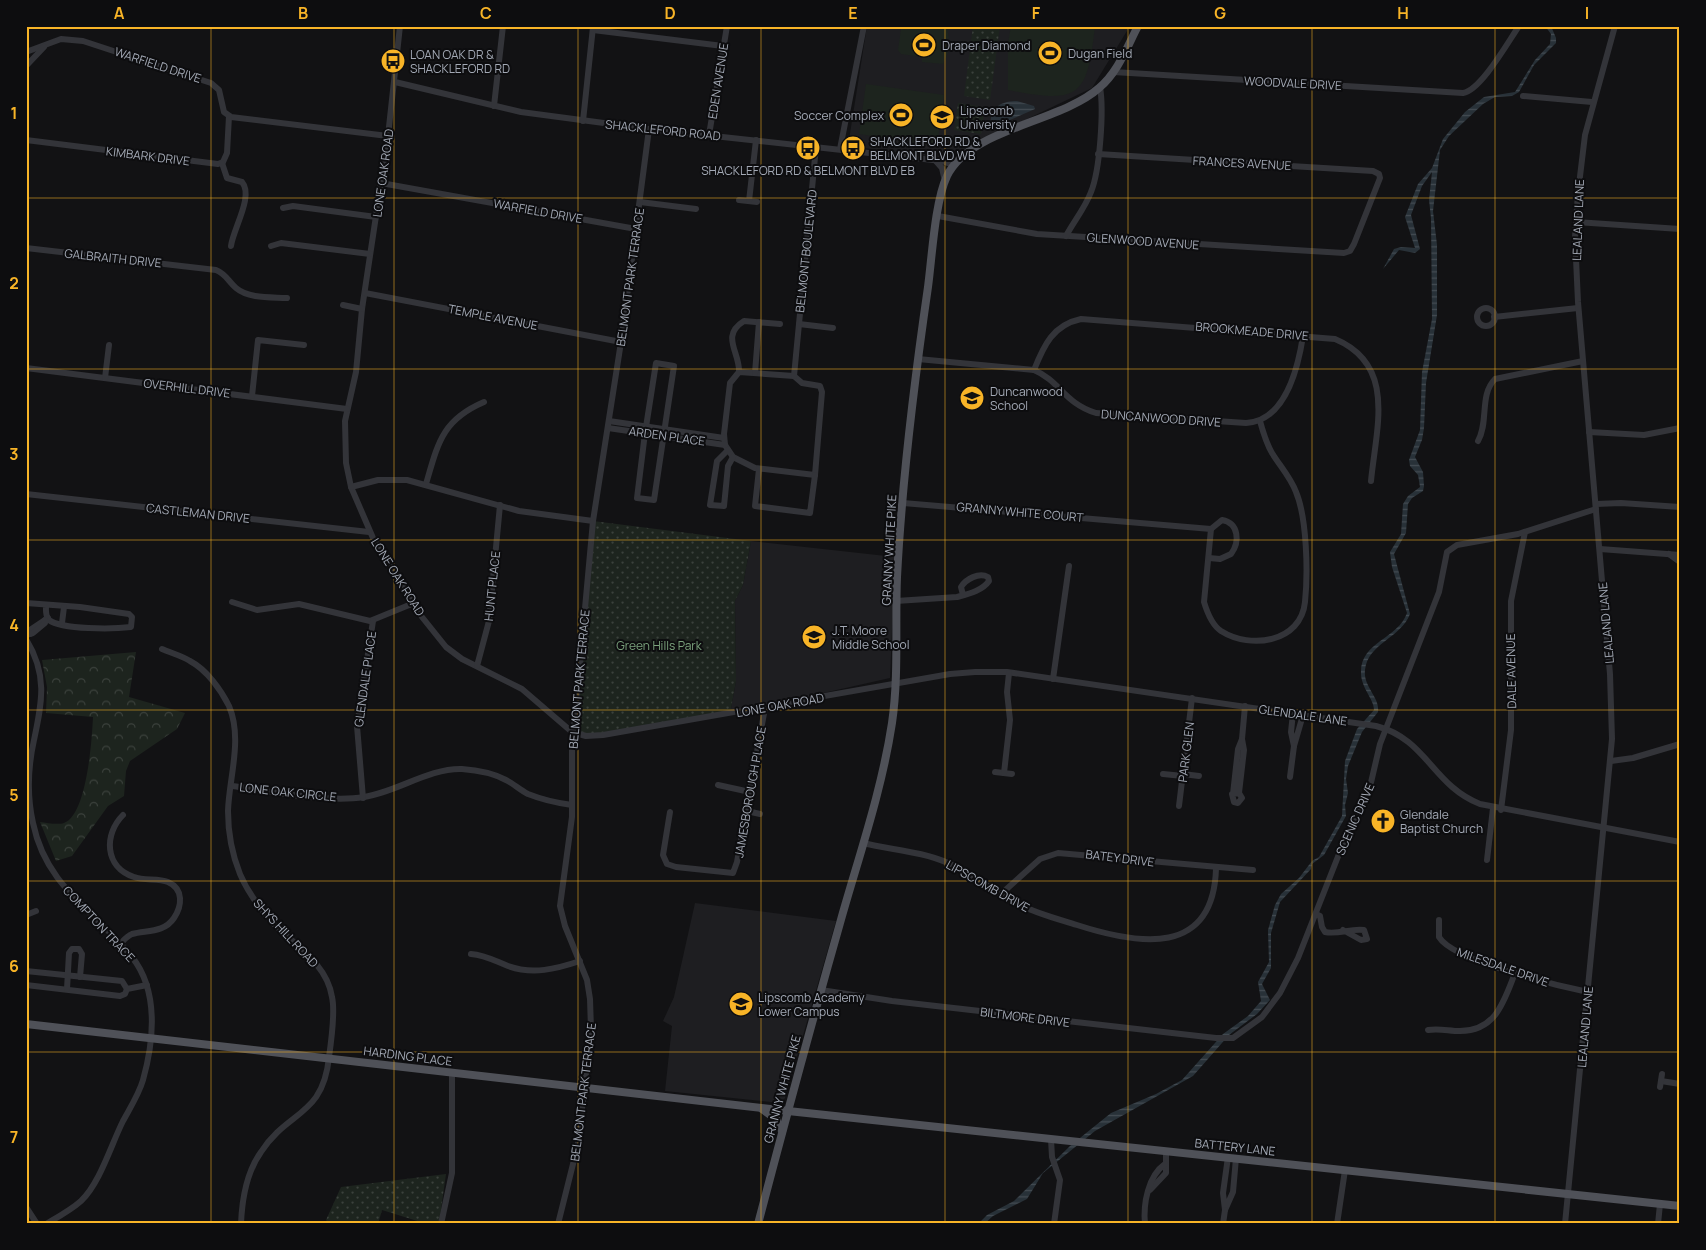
<svg xmlns="http://www.w3.org/2000/svg" width="1706" height="1250" font-family="Manrope,sans-serif">
  <style>
    .built { fill: #1e1e21 }
    .green { fill: url(#green-dots) }
    .forest { fill: url(#forest-crowns) }
    .pitch { fill: #1d241e }
    .water { fill: url(#water-rules) }
    .lines { fill: none; stroke-linecap: round; stroke-linejoin: round }
    .minor { stroke: #333439; stroke-width: 6 }
    .major { stroke: #4f5158; stroke-width: 8 }
    .grid { fill: none; stroke: #f8b427; stroke-width: 1; stroke-opacity: 0.55 }
    .labels { text-anchor: middle; dominant-baseline: central; stroke-width: 4; stroke-linejoin: round; paint-order: stroke }
    .poi-label { font-size: 12px; fill: #a3a9b5; stroke: #0d0d0f; text-anchor: start }
    .street-label { font-size: 12px; fill: #a3a9b5; stroke: #0d0d0f }
    .park-label { font-size: 12px; fill: #7aa17c; stroke: #0d0d0f }
    .neatline { fill: none; stroke: #f8b427; stroke-width: 2 }
    .grid-label { font-size: 16px; text-anchor: middle; font-weight: bold; fill: #f8b427 }
  </style>
  <defs>
    <pattern id="green-dots" width="8" height="8" patternUnits="userSpaceOnUse" patternTransform="scale(1.25)"><rect width="8" height="8" fill="#1d241e"/><path d="M2 2h.1M6 6h.1" fill="none" stroke="#3b413c" stroke-width="1.8" stroke-linecap="round"/></pattern>
    <pattern id="forest-crowns" width="20" height="18" patternUnits="userSpaceOnUse" patternTransform="scale(1.25)"><rect width="20" height="18" fill="#1d241e"/><path d="M2 6a3 3 0 1 1 6 0M12 15a3 3 0 1 1 6 0" fill="none" stroke="#3b413c"/></pattern>
    <pattern id="water-rules" width="6" height="5" patternUnits="userSpaceOnUse" patternTransform="scale(1.25)"><rect width="6" height="5" fill="#283138"/><path d="M0 2.5h6" fill="none" stroke="#444c53"/></pattern>
  </defs>
  <rect width="100%" height="100%" fill="#121214"/>
  <!-- built -->
  <g class="built">
    <path d="M867,26H1130L1092,88L964,149L952,157H934L848,146Z"/>
    <path d="M751,541L895,557L890,678L730,714L736,681L735,601L743,585Z"/>
    <path d="M695,903L836,921L785,1098L780,1103L665,1091L672,1026L663,1021L674,997Z"/>
  </g>
  <!-- green -->
  <g class="green">
    <path d="M973,26H1000L990,100L964,96Z"/>
    <path d="M958,103L985,107L981,134L954,130Z"/>
    <path d="M593,521L751,541L743,585L735,601L736,681L730,714L603,735L574,733Z"/>
    <path d="M446,1174L439,1224H427L382,1210L378,1224H329L326,1220L341,1187Z"/>
  </g>
  <!-- forest -->
  <path class="forest" d="M136,652L129,697L185,713L177,729L130,761L126,771L124,796L108,806L72,856L56,861L40,822C47,823 58,825 64,823C87,815 92,739 93,717L46,713L47,687L42,660Z"/>
  <!-- pitch -->
  <g class="pitch">
    <path d="M895,26H947L950,48L943,64L922,62V57L901,54L898,50L901,29Z"/>
    <path d="M1011,26H1095C1087,98 1079,104 1008,90V43Z"/>
    <path d="M866,84L944,95L937,146L859,134Z"/>
  </g>
  <!-- water -->
  <g class="water">
    <path d="M1545,26H1551L1556,38V43L1534,65L1519,92L1512,96L1495,97L1483,104L1449,136L1440,150L1433,211L1437,245V315L1426,383L1424,428L1422,440L1415,457L1423,472L1424,486L1423,491L1412,498L1408,504L1406,533L1394,554L1410,614C1401,638 1368,643 1365,670C1363,687 1380,697 1378,712L1362,732L1348,766L1346,779L1348,793L1345,805L1346,816L1324,855L1312,864L1311,869L1280,902L1271,933V968L1262,984L1270,1000L1257,1014L1229,1035L1193,1076L1095,1131L1043,1173L1027,1199L993,1216L984,1224H978L987,1215L1014,1201L1070,1146L1111,1113L1156,1094L1182,1080L1223,1034L1248,1016L1261,1001L1258,982L1269,962L1268,930L1275,905L1281,894L1299,878L1312,861L1319,857L1342,816L1345,761L1357,729L1374,710C1374,699 1361,688 1361,673C1360,642 1398,639 1407,613L1392,567L1390,552L1401,534L1403,504L1408,496L1420,487L1418,475L1410,466L1409,460L1420,430L1422,372L1432,319L1431,218L1429,200L1432,172L1422,186L1411,215L1420,249L1415,253L1399,250L1383,269L1394,249L1401,247L1415,248L1405,217L1418,184L1432,168L1443,139L1465,112L1484,97L1515,92L1535,60L1550,44L1551,34Z"/>
    <path d="M1017,101L1034,106L1035,109L1003,123L991,124C989,107 1002,101 1017,101Z"/>
  </g>
  <g class="lines">
    <!-- minor -->
    <g class="minor">
      <path d="M400,26L388,136L362,309L356,372L345,421L346,463L351,487L373,538L422,617L446,647L462,659L522,689L572,732L586,736L603,735L950,674L975,672H1007L1376,726C1427,739 1432,785 1480,804L1680,842"/>
      <path d="M593,30L723,46"/>
      <path d="M26,52L61,39L83,41L211,83L219,90L224,112L231,117L388,136"/>
      <path d="M26,66L44,47"/>
      <path d="M1113,72L1463,93C1481,90 1508,42 1519,26"/>
      <path d="M395,82L521,112L649,129L942,161L953,165"/>
      <path d="M1523,96L1592,102"/>
      <path d="M494,106L503,26"/>
      <path d="M583,121L593,27"/>
      <path d="M709,135L727,26"/>
      <path d="M26,140L218,164L223,162L227,153L229,116"/>
      <path d="M840,149L864,26"/>
      <path d="M935,160L942,168L945,181"/>
      <path d="M222,163L227,178L242,182C254,196 233,229 231,246"/>
      <path d="M381,183L636,229"/>
      <path d="M739,200L757,202"/>
      <path d="M749,201L756,140"/>
      <path d="M640,202L696,209"/>
      <path d="M283,208L293,206L376,217"/>
      <path d="M938,216L1037,234L1344,253L1350,251L1354,244L1380,178L1379,174L1373,171L1098,154"/>
      <path d="M1576,222L1680,229"/>
      <path d="M1066,236C1074,221 1085,208 1091,192C1100,170 1104,110 1100,87"/>
      <path d="M271,246L281,243L370,254"/>
      <path d="M26,248L216,270C226,274 228,281 236,288C249,299 271,297 287,298"/>
      <path d="M365,293L621,342"/>
      <path d="M343,305L362,309"/>
      <circle cx="1486" cy="317" r="9"/>
      <path d="M1494,317L1578,308"/>
      <path d="M799,324L833,328"/>
      <path d="M918,359L1034,370C1060,381 1064,403 1096,413L1246,423C1285,421 1298,368 1303,336"/>
      <path d="M26,368L347,409"/>
      <path d="M1034,370C1044,345 1053,325 1081,319L1335,339C1397,365 1376,428 1371,481"/>
      <path d="M739,372L794,376L802,383L820,386L822,392L815,475L755,468L733,457L725,445L724,434L730,383L739,372C740,352 720,336 744,321L780,324"/>
      <path d="M755,373L759,322"/>
      <path d="M794,376L816,147"/>
      <path d="M105,378L109,345"/>
      <path d="M252,396L258,340L304,345"/>
      <path d="M609,421L724,438"/>
      <path d="M608,428L725,445"/>
      <path d="M1589,432L1644,435L1680,428"/>
      <path d="M645,433L637,498L654,500L674,366L656,363L646,427"/>
      <path d="M1478,441C1489,422 1479,395 1495,379L1583,361"/>
      <path d="M728,450L717,461L710,505L724,506L728,466L733,457"/>
      <path d="M759,469L755,506L810,513L815,475"/>
      <path d="M426,484C438,443 442,420 484,402"/>
      <path d="M351,487L378,480H407L519,511L593,521"/>
      <path d="M26,494L369,532"/>
      <path d="M903,503L1211,529L1204,602C1207,612 1212,625 1221,631C1251,650 1301,642 1305,602C1308,573 1307,518 1296,492C1291,478 1280,466 1272,453C1266,443 1263,432 1260,421"/>
      <path d="M1596,504L1621,503L1680,507"/>
      <path d="M1600,549L1680,555"/>
      <path d="M1669,554L1680,562"/>
      <path d="M1209,558L1220,559L1231,554C1240,542 1239,523 1222,520L1211,529"/>
      <path d="M896,601L957,597C968,594 982,591 989,581L988,577C979,572 966,579 961,587L963,595"/>
      <path d="M232,602L257,610L299,604L370,621L414,603"/>
      <path d="M26,603L80,607L129,614L132,617L131,627C114,629 62,630 49,620C45,616 46,610 46,605"/>
      <path d="M62,623L64,607"/>
      <path d="M30,634V630L48,618"/>
      <path d="M26,635L33,633L45,623V620"/>
      <path d="M26,639C48,675 42,702 34,740C28,767 27,796 33,823C46,887 95,911 132,957C159,991 154,1041 143,1080C139,1094 130,1108 123,1121C111,1145 100,1183 81,1201C71,1210 58,1217 46,1224"/>
      <path d="M162,649C171,653 182,656 190,661C207,670 221,690 229,706C243,739 229,778 228,811C228,834 232,854 240,874C248,893 261,910 274,924C295,945 327,964 332,997C335,1010 331,1043 329,1057C323,1117 288,1110 261,1152C246,1173 242,1199 241,1224"/>
      <path d="M477,666L489,621L500,505"/>
      <path d="M1053,679L1069,566"/>
      <path d="M1293,713L1291,732L1294,746L1303,715"/>
      <path d="M1242,739L1245,706"/>
      <path d="M1611,761L1633,758L1680,744"/>
      <path d="M995,772L1012,774"/>
      <path d="M1004,773L1010,720L1007,692L1009,673"/>
      <path d="M1163,774L1183,776"/>
      <path d="M1183,774L1199,776"/>
      <path d="M1290,777L1294,746"/>
      <path d="M718,785L750,792"/>
      <path d="M232,786C269,791 327,803 364,797C397,792 429,768 462,769C476,770 493,773 506,780C514,784 520,790 528,794C543,800 557,803 572,805"/>
      <path d="M1233,794L1238,749L1242,739L1244,750L1239,793L1242,798L1238,803L1234,802L1232,794L1239,793"/>
      <path d="M363,798L357,726L373,621"/>
      <path d="M1179,806L1192,698"/>
      <path d="M1501,810L1511,730V601L1525,532"/>
      <path d="M747,811L760,814"/>
      <path d="M670,812L663,855L667,864L676,867L733,873L737,862L765,708"/>
      <path d="M863,843C891,850 921,851 948,863C974,874 995,893 1020,905C1038,914 1058,919 1077,925C1139,945 1213,957 1216,869"/>
      <path d="M1487,860L1493,808"/>
      <path d="M1001,894L1040,859L1058,853L1253,870"/>
      <path d="M1316,914L1320,916L1322,927L1325,932C1338,935 1351,928 1364,930L1367,939L1361,940L1343,930"/>
      <path d="M26,915L36,911"/>
      <path d="M1439,920V937C1453,961 1559,986 1588,992"/>
      <path d="M120,944C124,940 127,936 132,934C147,930 164,933 174,918C182,906 184,889 168,882C158,878 144,881 134,877C104,867 104,834 123,815"/>
      <path d="M471,954C485,955 495,961 508,966C533,975 556,969 580,961"/>
      <path d="M26,971L122,981L127,989"/>
      <path d="M26,985L120,996L125,994L127,989L147,985"/>
      <path d="M67,989L69,953L72,949H79L82,954L80,977"/>
      <path d="M821,990L892,1001L1216,1038H1233L1262,1017L1280,993L1298,958L1339,854L1369,791L1380,744L1439,592L1447,552L1457,545L1518,534L1596,509"/>
      <path d="M1428,1030C1439,1028 1449,1031 1460,1031C1496,1031 1504,1001 1515,973"/>
      <path d="M1661,1081L1680,1084"/>
      <path d="M1660,1087L1662,1074"/>
      <path d="M1051,1139L1052,1157L1060,1180L1054,1224"/>
      <path d="M1228,1157L1223,1193L1225,1210L1233,1192L1236,1158"/>
      <path d="M1150,1190L1166,1173V1151"/>
      <path d="M26,1207L37,1224"/>
      <path d="M441,1224L452,1173V1073"/>
      <path d="M558,1224L578,1144L591,1029L590,999L587,980L565,926L560,906L572,817V750L593,521L621,342L649,129"/>
      <path d="M1145,1224C1143,1204 1148,1176 1165,1164"/>
      <path d="M1223,1224L1225,1210"/>
      <path d="M1337,1224L1345,1170"/>
      <path d="M1565,1224L1612,739L1610,674L1578,302L1575,237L1578,193L1585,135L1615,26"/>
      <path d="M1658,1224L1660,1204"/>
    </g>
    <!-- major -->
    <g class="major">
      <path d="M26,1024L788,1111L1680,1206"/>
      <path d="M762,1109L776,1119L782,1131"/>
      <path d="M758,1224C785,1121 813,1018 842,916C860,853 882,789 892,723C899,675 895,626 897,577C902,480 914,383 928,287C932,257 935,201 947,176C969,129 1061,122 1099,88C1118,72 1127,47 1138,26"/>
    </g>
  </g>
  <!-- grid -->
  <path class="grid" d="M211,26V1224M394,26V1224M578,26V1224M761,26V1224M945,26V1224M1128,26V1224M1312,26V1224M1495,26V1224M26,198H1680M26,369H1680M26,540H1680M26,710H1680M26,881H1680M26,1052H1680"/>
  <!-- icons -->
  <defs>
    <symbol id="stadium-disc" viewBox="-11 -11 22 22"><circle r="9.5" fill="#f8b427" stroke="#0d0d0f"/><path d="M0-5a6.5 5 0 1 0 0 10a6.5 5 0 1 0 0-10ZM-3.5-1.8h7v3.6h-7Z" fill="#111"/></symbol>
    <symbol id="bus-disc" viewBox="-11 -11 22 22"><circle r="9.5" fill="#f8b427" stroke="#0d0d0f"/><path d="M-5-6H5V4H4V6H2V4H-2V6H-4V4H-5ZM-3.5-4V0h7V-4ZM-3.5 1.2v1.5H-2V1.2ZM2 1.2v1.5H3.5V1.2Z" fill="#111"/></symbol>
    <symbol id="university-disc" viewBox="-11 -11 22 22"><circle r="9.5" fill="#f8b427" stroke="#0d0d0f"/><path d="M0-5L7-2L0 1L-7-2ZM-4 1L0 2.5L4 1V4Q0 6-4 4Z" fill="#111"/></symbol>
    <symbol id="school-disc" viewBox="-11 -11 22 22"><circle r="9.5" fill="#f8b427" stroke="#0d0d0f"/><path d="M0-5L7-2L0 1L-7-2ZM-4 1L0 2.5L4 1V4Q0 6-4 4Z" fill="#111"/></symbol>
    <symbol id="church-disc" viewBox="-11 -11 22 22"><circle r="9.5" fill="#f8b427" stroke="#0d0d0f"/><path d="M-1.2-6h2.4v3.5h3.3v2.4h-3.3V6h-2.4V-.1h-3.3v-2.4h3.3Z" fill="#111"/></symbol>
  </defs>
  <g fill-rule="evenodd">
    <use href="#stadium-disc" x="910" y="31" width="28" height="28"/>
    <use href="#stadium-disc" x="1036" y="39" width="28" height="28"/>
    <use href="#bus-disc" x="379" y="47" width="28" height="28"/>
    <use href="#stadium-disc" x="887" y="101" width="28" height="28"/>
    <use href="#university-disc" x="928" y="103" width="28" height="28"/>
    <use href="#bus-disc" x="794" y="134" width="28" height="28"/>
    <use href="#bus-disc" x="839" y="134" width="28" height="28"/>
    <use href="#school-disc" x="958" y="384" width="28" height="28"/>
    <use href="#school-disc" x="800" y="623" width="28" height="28"/>
    <use href="#church-disc" x="1369" y="807" width="28" height="28"/>
    <use href="#school-disc" x="727" y="990" width="28" height="28"/>
  </g>
  <g class="labels">
    <!-- poi labels -->
    <g class="poi-label">
      <text x="942" y="45">Draper Diamond</text>
      <text x="1068" y="53">Dugan Field</text>
      <text x="410" y="54">LOAN OAK DR &amp;<tspan x="410" dy="14">SHACKLEFORD RD</tspan></text>
      <text x="960" y="110">Lipscomb<tspan x="960" dy="14">University</tspan></text>
      <text x="884" y="115" text-anchor="end">Soccer Complex</text>
      <text x="870" y="141">SHACKLEFORD RD &amp;<tspan x="870" dy="14">BELMONT BLVD WB</tspan></text>
      <text x="808" y="170" text-anchor="middle">SHACKLEFORD RD &amp; BELMONT BLVD EB</text>
      <text x="990" y="391">Duncanwood<tspan x="990" dy="14">School</tspan></text>
      <text x="832" y="630">J.T. Moore<tspan x="832" dy="14">Middle School</tspan></text>
      <text x="1400" y="814">Glendale<tspan x="1400" dy="14">Baptist Church</tspan></text>
      <text x="758" y="997">Lipscomb Academy<tspan x="758" dy="14">Lower Campus</tspan></text>
    </g>
    <!-- street labels -->
    <g class="street-label">
      <text transform="translate(158 65) rotate(18)">WARFIELD DRIVE</text>
      <text transform="translate(718 81) rotate(-81)">EDEN AVENUE</text>
      <text transform="translate(1293 83) rotate(3)">WOODVALE DRIVE</text>
      <text transform="translate(663 130) rotate(6)">SHACKLEFORD ROAD</text>
      <text transform="translate(148 156) rotate(7)">KIMBARK DRIVE</text>
      <text transform="translate(1242 163) rotate(3)">FRANCES AVENUE</text>
      <text transform="translate(383 173) rotate(-82)">LONE OAK ROAD</text>
      <text transform="translate(538 211) rotate(10)">WARFIELD DRIVE</text>
      <text transform="translate(1578 220) rotate(-88)">LEALAND LANE</text>
      <text transform="translate(1143 241) rotate(4)">GLENWOOD AVENUE</text>
      <text transform="translate(806 251) rotate(-84)">BELMONT BOULEVARD</text>
      <text transform="translate(113 258) rotate(6)">GALBRAITH DRIVE</text>
      <text transform="translate(630 277) rotate(-82)">BELMONT PARK TERRACE</text>
      <text transform="translate(493 317) rotate(11)">TEMPLE AVENUE</text>
      <text transform="translate(1252 331) rotate(5)">BROOKMEADE DRIVE</text>
      <text transform="translate(187 388) rotate(7)">OVERHILL DRIVE</text>
      <text transform="translate(1161 418) rotate(4)">DUNCANWOOD DRIVE</text>
      <text transform="translate(667 436) rotate(8)">ARDEN PLACE</text>
      <text transform="translate(1020 512) rotate(5)">GRANNY WHITE COURT</text>
      <text transform="translate(198 513) rotate(6)">CASTLEMAN DRIVE</text>
      <text transform="translate(889 550) rotate(-87)">GRANNY WHITE PIKE</text>
      <text transform="translate(398 577) rotate(58)">LONE OAK ROAD</text>
      <text transform="translate(492 586) rotate(-84)">HUNT PLACE</text>
      <text transform="translate(1606 623) rotate(-95)">LEALAND LANE</text>
      <text transform="translate(1511 671) rotate(-91)">DALE AVENUE</text>
      <text transform="translate(365 679) rotate(-82)">GLENDALE PLACE</text>
      <text transform="translate(579 679) rotate(-85)">BELMONT PARK TERRACE</text>
      <text transform="translate(780 705) rotate(-10)">LONE OAK ROAD</text>
      <text transform="translate(1303 715) rotate(8)">GLENDALE LANE</text>
      <text transform="translate(1186 752) rotate(-83)">PARK GLEN</text>
      <text transform="translate(288 792) rotate(6)">LONE OAK CIRCLE</text>
      <text transform="translate(750 792) rotate(-80)">JAMESBOROUGH PLACE</text>
      <text transform="translate(1355 819) rotate(-66)">SCENIC DRIVE</text>
      <text transform="translate(1120 858) rotate(7)">BATEY DRIVE</text>
      <text transform="translate(988 886) rotate(29)">LIPSCOMB DRIVE</text>
      <text transform="translate(99 924) rotate(47)">COMPTON TRACE</text>
      <text transform="translate(286 933) rotate(47)">SHYS HILL ROAD</text>
      <text transform="translate(1503 967) rotate(19)">MILESDALE DRIVE</text>
      <text transform="translate(1025 1017) rotate(7)">BILTMORE DRIVE</text>
      <text transform="translate(1585 1027) rotate(-85)">LEALAND LANE</text>
      <text transform="translate(408 1056) rotate(7)">HARDING PLACE</text>
      <text transform="translate(782 1089) rotate(-75)">GRANNY WHITE PIKE</text>
      <text transform="translate(583 1092) rotate(-83)">BELMONT PARK TERRACE</text>
      <text transform="translate(1235 1147) rotate(6)">BATTERY LANE</text>
    </g>
    <!-- park labels -->
    <g class="park-label">
      <text x="659" y="645">Green Hills Park</text>
    </g>
  </g>
  <!-- border -->
  <rect width="1706" height="1250" fill="none" stroke="#0d0d0f" stroke-width="55"/>
  <rect x="28" y="28" width="1650" height="1194" class="neatline"/>
  <g class="grid-label">
    <text x="119" y="19">A</text>
    <text x="303" y="19">B</text>
    <text x="486" y="19">C</text>
    <text x="670" y="19">D</text>
    <text x="853" y="19">E</text>
    <text x="1036" y="19">F</text>
    <text x="1220" y="19">G</text>
    <text x="1403" y="19">H</text>
    <text x="1587" y="19">I</text>
    <text x="14" y="119">1</text>
    <text x="14" y="289">2</text>
    <text x="14" y="460">3</text>
    <text x="14" y="631">4</text>
    <text x="14" y="801">5</text>
    <text x="14" y="972">6</text>
    <text x="14" y="1143">7</text>
  </g>
</svg>
